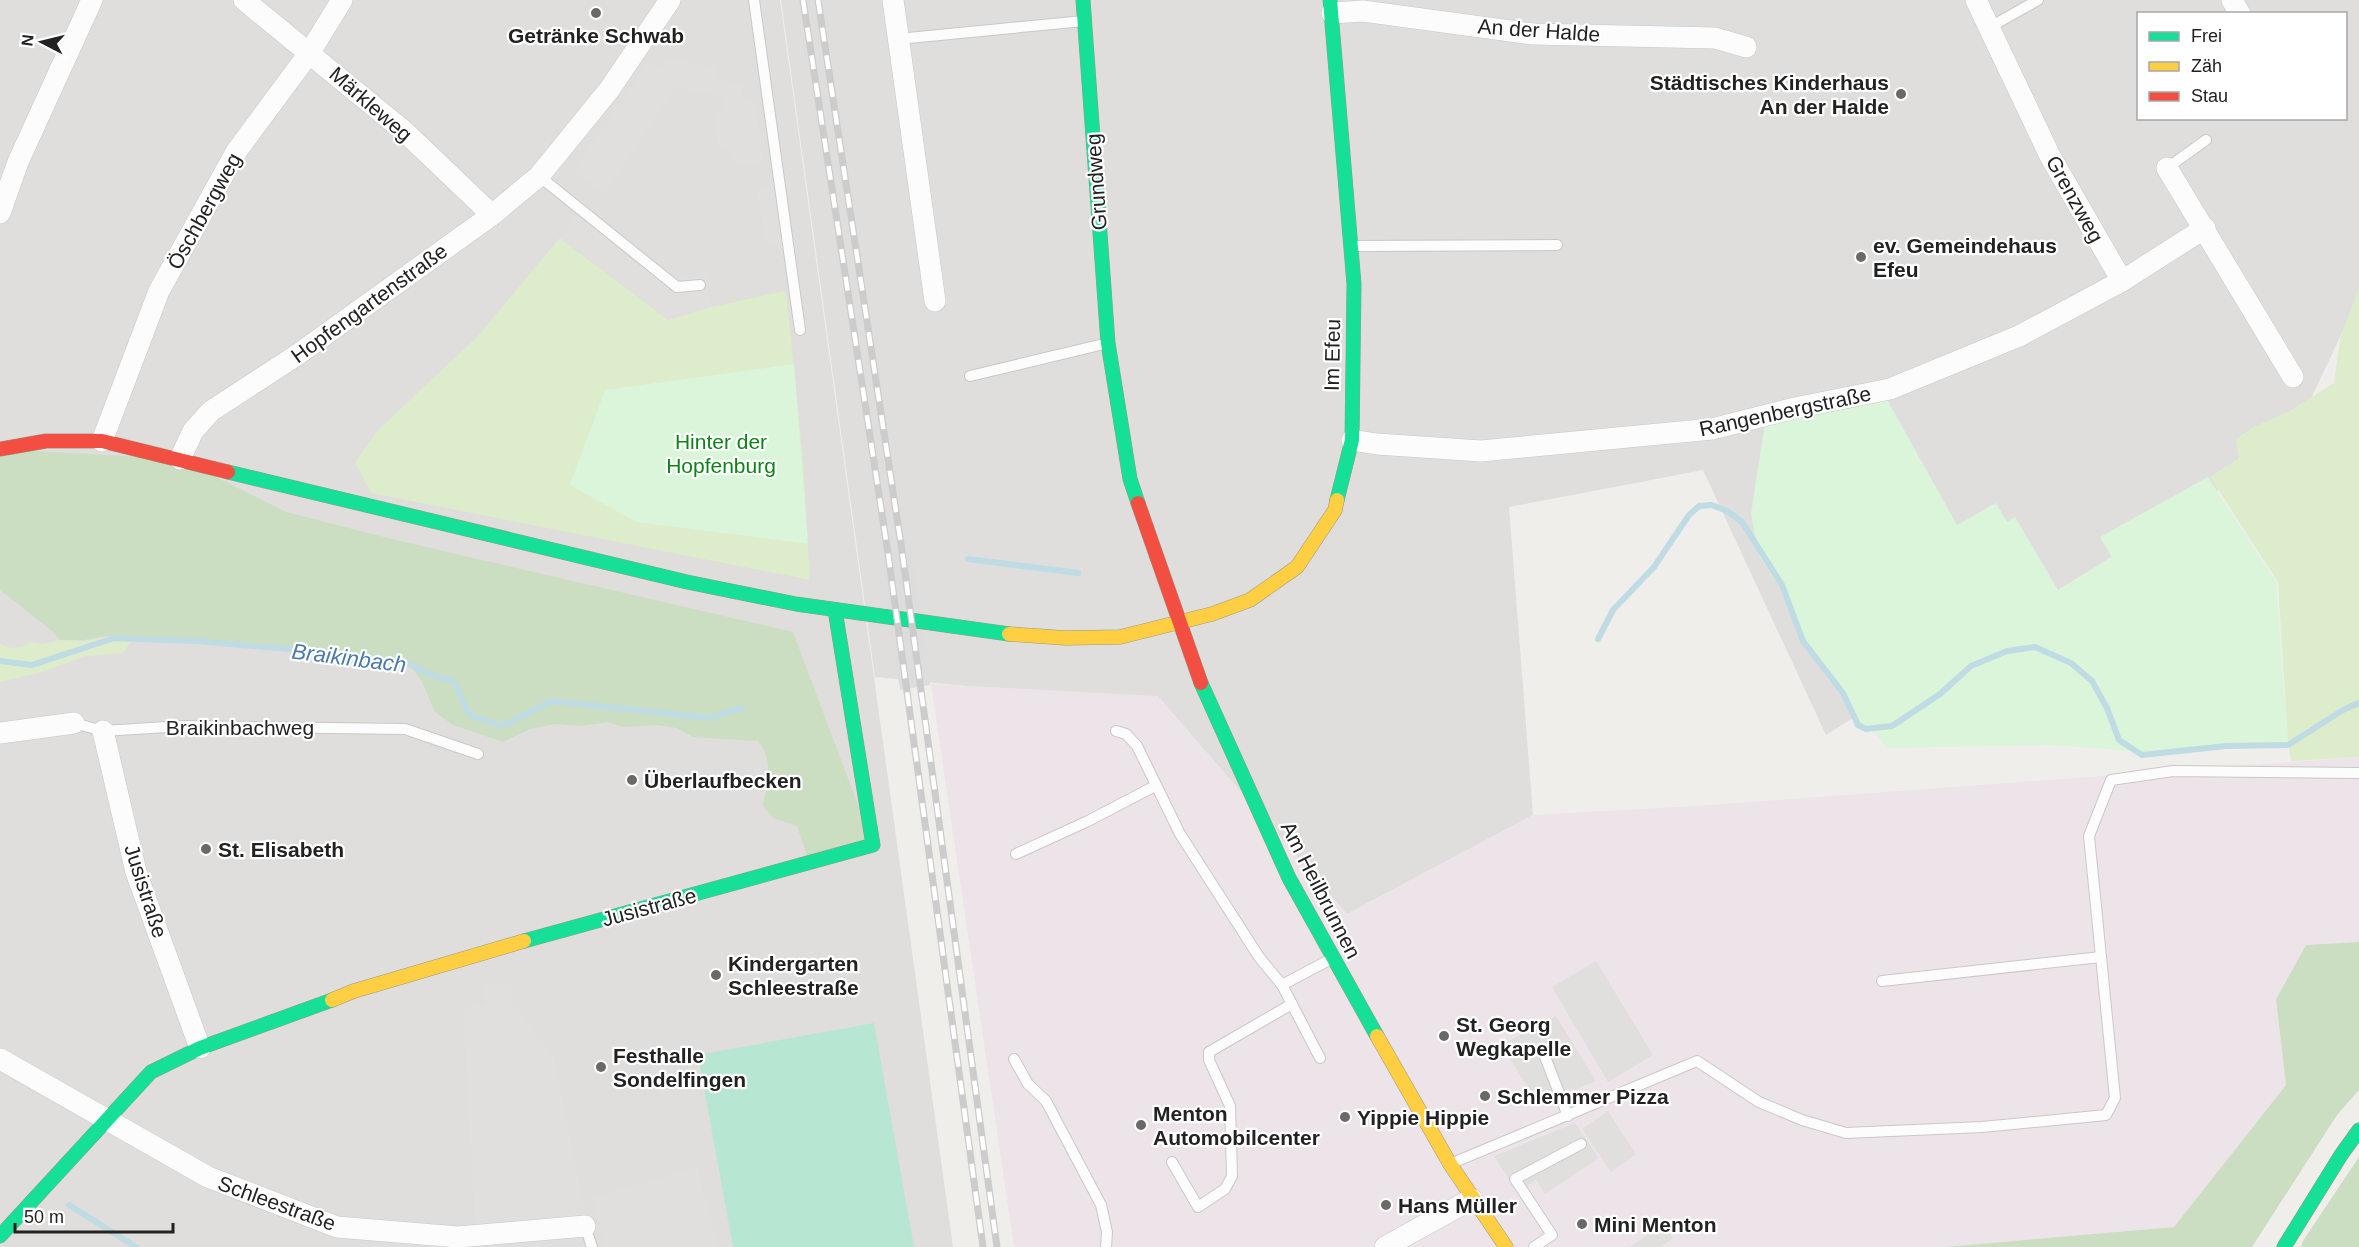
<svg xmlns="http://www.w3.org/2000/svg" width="2359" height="1247" font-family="Arial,sans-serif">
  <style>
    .residential { fill: #dfdedc; fill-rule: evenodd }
    .industrial { fill: #ede4e9 }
    .grass { fill: #ddeccb }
    .forest { fill: #cbdec1 }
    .park { fill: #daf5da }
    .pitch { fill: #b7e6d2 }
    .parking { fill: #e0dfde }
    .pier { fill: #dedddd }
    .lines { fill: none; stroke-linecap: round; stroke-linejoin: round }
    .stream { stroke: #bfdbe3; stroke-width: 6 }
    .lane-casing { stroke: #c9c8c7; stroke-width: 12 }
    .street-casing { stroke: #c9c8c7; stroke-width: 22 }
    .fast-casing { stroke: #999a82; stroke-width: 15 }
    .slow-casing { stroke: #999a82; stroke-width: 15 }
    .jam-casing { stroke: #999a82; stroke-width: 15 }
    .lane { stroke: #fdfcfc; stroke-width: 10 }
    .street { stroke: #fdfcfc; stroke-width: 21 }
    .fast { stroke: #16e098; stroke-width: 14 }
    .slow { stroke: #ffcf43; stroke-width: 14 }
    .jam { stroke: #f24e42; stroke-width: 14 }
    .rail-casing { stroke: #ccc; stroke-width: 7 }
    .rail { stroke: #fff; stroke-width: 4.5; stroke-dasharray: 14; stroke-linecap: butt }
    .poi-dot { fill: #6a6968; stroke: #fff; stroke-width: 2 }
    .labels { text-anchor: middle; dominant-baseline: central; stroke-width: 4.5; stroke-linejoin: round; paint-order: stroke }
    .street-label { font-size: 21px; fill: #222; stroke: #fff }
    .poi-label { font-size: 21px; font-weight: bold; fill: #222; stroke: #fff; text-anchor: start }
    .park-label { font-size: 21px; fill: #0c8416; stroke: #fff }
    .water-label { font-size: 22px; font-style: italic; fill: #4a7aab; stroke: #fff }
  </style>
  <rect width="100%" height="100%" fill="#f0eeeb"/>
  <!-- residential -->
  <g class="residential">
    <path d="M0,0H780L953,1247H0Z"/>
    <path d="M781,0H2359V297L2288,447L1826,735L1703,470L1509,507L1533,815L1347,914L1158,705L875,677ZM2138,14H2346V118H2138Z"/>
  </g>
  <!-- industrial -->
  <path class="industrial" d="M931,684L1158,696L1347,914L1533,815L1695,806L2359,757V942L2306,945L2276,999L2286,1085L2174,1227L1944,1247H1014Z"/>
  <!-- grass -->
  <g class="grass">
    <path d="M560,238L668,320L711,307L786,291L803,459L810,580L371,493L355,462L379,429L477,337Z"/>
    <path d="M2359,287V757L2291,761L2288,742L2278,582L2210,477L2239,458L2236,439L2253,427L2288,412L2334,383L2340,339Z"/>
    <path d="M114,636L119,640L131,642L123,653L86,656L42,672L0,682V644L9,648L21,647L31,642L43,644L60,640L84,641Z"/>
  </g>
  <!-- forest -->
  <g class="forest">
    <path d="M0,449L180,459L286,512L396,540L793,632L873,845L809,862L797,826L773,818L763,806C767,782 774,761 758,741L693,737L677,728L655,725L622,727L608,722L581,726L556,724L530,729L503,742L453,725L435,712L422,682L407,661L313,649L195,639L114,635L84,640H60L52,631L0,590Z"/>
    <path d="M2359,942V1090L2337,1115L2252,1247H1944L2174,1227L2286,1085L2276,999L2306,945Z"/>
    <path d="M2359,1157V1247H2301L2303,1241Z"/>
  </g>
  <!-- park -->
  <g class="park">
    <path d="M794,364L808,544L636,522L570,485L605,390Z"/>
    <path d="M1880,387L1957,525L1996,503L2007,522L2015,517L2058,590L2112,557L2100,537L2208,477L2276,582L2288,742L2227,744L2143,752L2054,745L1887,748L1874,732L1856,725L1841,695L1801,642L1779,585L1759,556L1751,514L1766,416Z"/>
  </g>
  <!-- pitch -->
  <path class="pitch" d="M874,1023L914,1247H733L698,1055Z"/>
  <!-- parking -->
  <g class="parking">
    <path d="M666,58L716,67L714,79L741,85L743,100L755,99L763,164H736L730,148L720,149L714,112L724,110L722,98L676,87L604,194L573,172L649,61L663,70Z"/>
    <path d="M775,186L782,243L765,245L757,188Z"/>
    <path d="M584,206L678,279L707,274L711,307L668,320L560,238Z"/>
    <path d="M1596,961L1653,1055L1608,1082L1552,987Z"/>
    <path d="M510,983L513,1004L553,1056L587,1224L537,1226L475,1225L463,1008L486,1005L482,986Z"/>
    <path d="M1556,1016L1596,1081L1577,1089L1531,1092L1501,1045Z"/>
    <path d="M1608,1111L1636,1154L1611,1172L1582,1129Z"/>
    <path d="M1575,1123L1599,1158L1545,1194L1536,1180L1517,1192L1494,1156Z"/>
    <path d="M697,1168L718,1247H606L592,1197Z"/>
    <path d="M1663,1224L1673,1238L1661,1247H1630Z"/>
  </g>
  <!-- pier -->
  <path class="pier" d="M912,550L930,685L900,690L881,554Z"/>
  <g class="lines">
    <!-- stream -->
    <g class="stream">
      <path d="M968,559L1078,573"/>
      <path d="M1598,639L1613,610L1654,567L1689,515L1699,506L1712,505L1727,511L1742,522L1782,585L1803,641L1843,693L1858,725L1866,729L1892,726L1940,694L1971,666L2007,651L2035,647L2071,663L2092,681L2107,708L2119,740L2142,755L2226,746L2288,745L2343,710L2359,703"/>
      <path d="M0,661L32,665L114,638L196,641L312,651L406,662L429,674L454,682L470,715L502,726L552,701L709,718L742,708"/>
      <path d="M69,1205L136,1247"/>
    </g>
    <defs>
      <g id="lane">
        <path d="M754,0L800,330"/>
        <path d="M1990,27L2038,0"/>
        <path d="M898,39L1084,21"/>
        <path d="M2167,168L2206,140"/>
        <path d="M539,176L677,287L700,285"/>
        <path d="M1353,246L1557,245"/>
        <path d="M970,376L1108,343"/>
        <path d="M74,723L103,731L183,726L405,729L478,754"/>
        <path d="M1116,731L1126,734L1137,746L1180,834L1259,957L1282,985L1331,959"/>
        <path d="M1016,854L1088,821L1155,786"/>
        <path d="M1882,981L2101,957"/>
        <path d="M1282,985L1320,1058"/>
        <path d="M1542,1049L1568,1116"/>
        <path d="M1014,1059L1028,1084L1046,1101L1101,1205L1107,1232L1106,1247"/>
        <path d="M1172,1162L1198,1207L1225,1189L1232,1176L1230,1106L1209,1060V1052L1292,1004"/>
        <path d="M1450,1164L1697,1061L1759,1102L1802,1120L1846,1133L1982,1127L2106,1115L2115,1098L2089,836L2111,780L2173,771L2359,773"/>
        <path d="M585,1226L592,1247"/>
        <path d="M1534,1247L1552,1235L1515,1179L1581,1144"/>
      </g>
      <g id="street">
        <path d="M244,0L404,131L492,215"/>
        <path d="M893,0L935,301"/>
        <path d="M1976,0L2050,156L2122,281"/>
        <path d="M2232,0L2240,14"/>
        <path d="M1332,13L1363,11L1533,34L1715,38L1746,47"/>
        <path d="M2167,168L2293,377"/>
        <path d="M0,213L18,162L92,0"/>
        <path d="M1352,440L1377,444L1481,451L1712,429L1795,408L1890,389L2019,336L2122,281L2205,228"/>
        <path d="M102,441L159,291L236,152L310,52L342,0"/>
        <path d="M180,459L193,431L211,411L297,355L492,215L539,176L609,90L670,0"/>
        <path d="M103,731L136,872L200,1048"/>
        <path d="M0,733L74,723"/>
        <path d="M0,1059L208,1177L337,1227L458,1237L585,1226"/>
        <path d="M1385,1247L1472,1199"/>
      </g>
      <g id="fast">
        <path d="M1083,0L1108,343L1130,479L1138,503"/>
        <path d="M1330,0L1354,284L1352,440L1337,500"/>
        <path d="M228,472L687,582L796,604L1009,634"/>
        <path d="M1201,683L1289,878L1377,1036"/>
        <path d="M524,941L873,845L835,610"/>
        <path d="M0,1236L151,1072L200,1048L332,1000"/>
        <path d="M2284,1247L2341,1155L2359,1130"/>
      </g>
      <g id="slow">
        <path d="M1009,634L1066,638L1120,637L1212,614L1250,600L1297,567L1335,510L1337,500"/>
        <path d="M332,1000L354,991L524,941"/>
        <path d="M1377,1036L1450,1164L1506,1247"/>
      </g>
      <g id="jam">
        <path d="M0,449L46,441H102L228,472"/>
        <path d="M1138,503L1201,683"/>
      </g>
    </defs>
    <!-- lane casing -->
    <use href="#lane" class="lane-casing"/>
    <!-- street casing -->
    <use href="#street" class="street-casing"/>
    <!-- fast casing -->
    <use href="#fast" class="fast-casing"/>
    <!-- slow casing -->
    <use href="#slow" class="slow-casing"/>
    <!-- jam casing -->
    <use href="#jam" class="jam-casing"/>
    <!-- lane -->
    <use href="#lane" class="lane"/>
    <!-- street -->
    <use href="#street" class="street"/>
    <!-- fast -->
    <use href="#fast" class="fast"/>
    <!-- slow -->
    <use href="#slow" class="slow"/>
    <!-- jam -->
    <use href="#jam" class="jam"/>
    <defs>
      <g id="rail">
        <path d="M803,0L888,553L983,1247"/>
        <path d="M818,0L902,551L997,1247"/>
      </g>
    </defs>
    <!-- rail casing -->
    <use href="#rail" class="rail-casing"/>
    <!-- rail -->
    <use href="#rail" class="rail"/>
  </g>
  <!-- markers -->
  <g class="poi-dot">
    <circle cx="596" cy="13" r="6"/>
    <circle cx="1901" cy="94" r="6"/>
    <circle cx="1861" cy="257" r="6"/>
    <circle cx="632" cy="780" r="6"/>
    <circle cx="206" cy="849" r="6"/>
    <circle cx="716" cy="975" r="6"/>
    <circle cx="1444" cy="1036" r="6"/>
    <circle cx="601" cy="1067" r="6"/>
    <circle cx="1485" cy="1096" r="6"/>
    <circle cx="1345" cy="1117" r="6"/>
    <circle cx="1141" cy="1125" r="6"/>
    <circle cx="1386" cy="1205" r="6"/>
    <circle cx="1582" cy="1224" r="6"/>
  </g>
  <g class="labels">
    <!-- street labels -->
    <g class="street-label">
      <text transform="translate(1539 30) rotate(4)">An der Halde</text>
      <text transform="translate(371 104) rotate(41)">Märkleweg</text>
      <text transform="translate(1096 182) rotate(-94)">Grundweg</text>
      <text transform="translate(2075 199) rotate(61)">Grenzweg</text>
      <text transform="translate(204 211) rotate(-61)">Öschbergweg</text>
      <text transform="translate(369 303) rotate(-36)">Hopfengartenstraße</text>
      <text transform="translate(1332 355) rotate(-89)">Im Efeu</text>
      <text transform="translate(1785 411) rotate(-12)">Rangenbergstraße</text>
      <text x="240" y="727">Braikinbachweg</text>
      <text transform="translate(1321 890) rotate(63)">Am Heilbrunnen</text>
      <text transform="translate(146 891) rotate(72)">Jusistraße</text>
      <text transform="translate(649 907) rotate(-15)">Jusistraße</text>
      <text transform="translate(277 1203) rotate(20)">Schleestraße</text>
    </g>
    <!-- poi labels -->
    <g class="poi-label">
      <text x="596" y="35" text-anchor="middle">Getränke Schwab</text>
      <text x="1889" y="82" text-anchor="end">Städtisches Kinderhaus<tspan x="1889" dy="24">An der Halde</tspan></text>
      <text x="1873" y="245">ev. Gemeindehaus<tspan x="1873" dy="24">Efeu</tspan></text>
      <text x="644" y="780">Überlaufbecken</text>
      <text x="218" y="849">St. Elisabeth</text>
      <text x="728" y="963">Kindergarten<tspan x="728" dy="24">Schleestraße</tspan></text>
      <text x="1456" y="1024">St. Georg<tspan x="1456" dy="24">Wegkapelle</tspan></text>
      <text x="613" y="1055">Festhalle<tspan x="613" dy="24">Sondelfingen</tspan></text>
      <text x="1497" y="1096">Schlemmer Pizza</text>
      <text x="1153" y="1113">Menton<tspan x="1153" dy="24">Automobilcenter</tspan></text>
      <text x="1357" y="1117">Yippie Hippie</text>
      <text x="1398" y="1205">Hans Müller</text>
      <text x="1594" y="1224">Mini Menton</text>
    </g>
    <!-- park labels -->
    <g class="park-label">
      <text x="721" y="441">Hinter der<tspan x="721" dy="24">Hopfenburg</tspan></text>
    </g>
    <!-- water labels -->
    <g class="water-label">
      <text transform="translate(349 658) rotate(7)">Braikinbach</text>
    </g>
  </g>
  <!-- legend -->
  <rect x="2137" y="12" width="210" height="108" fill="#ffffff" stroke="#a7a7a7" stroke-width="1.5"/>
  <rect x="2149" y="32" width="30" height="9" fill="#16e098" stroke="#a7a7a7" stroke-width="1.5"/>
  <text x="2191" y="42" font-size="18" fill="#222222">Frei</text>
  <rect x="2149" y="62" width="30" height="9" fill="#ffcf43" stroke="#a7a7a7" stroke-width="1.5"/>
  <text x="2191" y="72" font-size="18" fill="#222222">Zäh</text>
  <rect x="2149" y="92" width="30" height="9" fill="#f24e42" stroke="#a7a7a7" stroke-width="1.5"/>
  <text x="2191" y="102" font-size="18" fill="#222222">Stau</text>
  <!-- north arrow -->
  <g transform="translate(42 42) rotate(277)" stroke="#ffffff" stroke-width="4.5" paint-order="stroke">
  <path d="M0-4.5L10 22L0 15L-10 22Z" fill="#222222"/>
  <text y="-9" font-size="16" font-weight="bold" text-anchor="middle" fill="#222222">N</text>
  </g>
  <!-- scale -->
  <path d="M15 1223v9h158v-9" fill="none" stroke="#222222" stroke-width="3"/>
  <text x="24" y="1223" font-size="18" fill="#222222" stroke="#ffffff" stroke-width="4.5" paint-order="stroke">50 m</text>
</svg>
